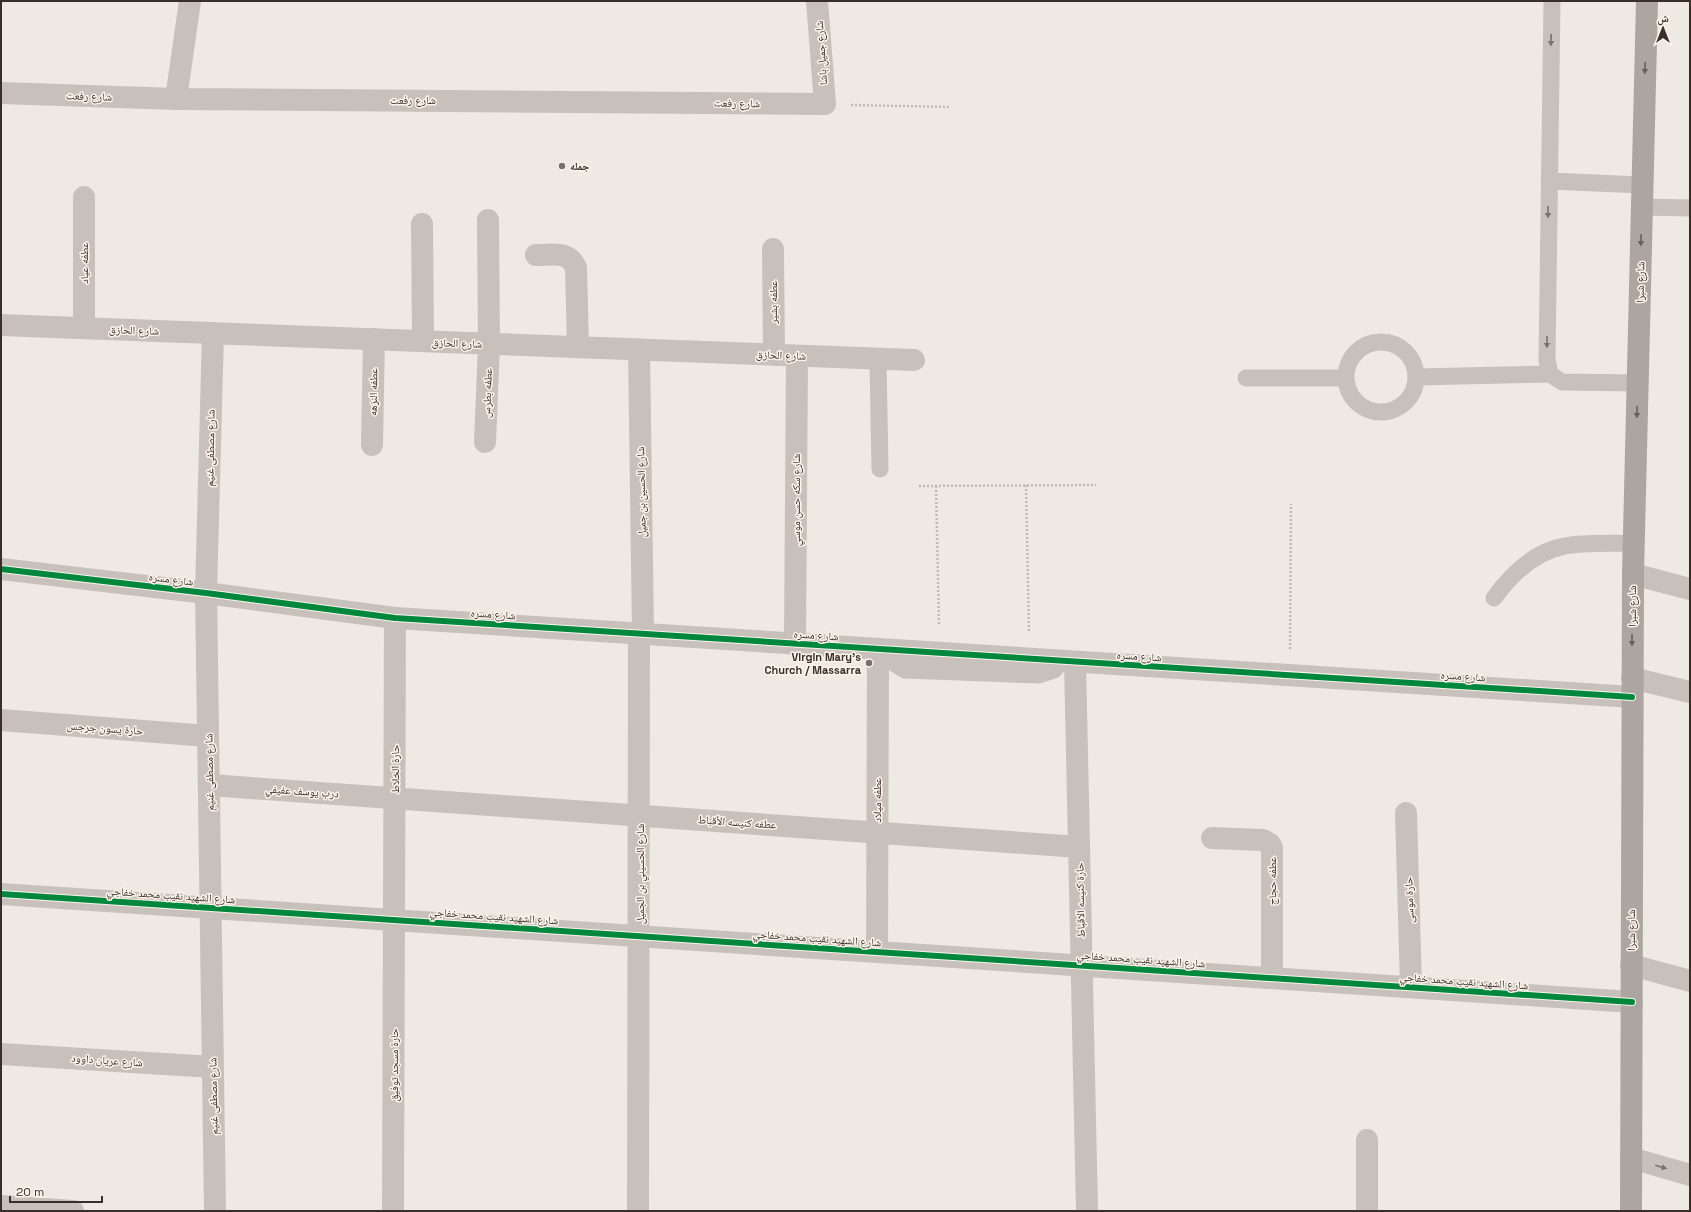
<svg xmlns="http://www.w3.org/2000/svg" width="1691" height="1212" font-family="'Space Grotesk','Noto Naskh Arabic',sans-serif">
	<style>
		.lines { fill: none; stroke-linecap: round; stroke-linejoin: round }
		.path { stroke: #c0bab4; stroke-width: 2.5; stroke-dasharray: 2 2; stroke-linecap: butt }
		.service { stroke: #c8c1bb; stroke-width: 17 }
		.minor { stroke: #c8c1bb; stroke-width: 22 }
		.tertiary { stroke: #c8c1bb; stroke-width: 22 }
		.primary { stroke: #ada6a0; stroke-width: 22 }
		.cycleway-casing { stroke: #fbf4eb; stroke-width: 8 }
		.cycleway { stroke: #00873e; stroke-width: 6 }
		.oneway { fill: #79716b }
		.oneway2 { fill: #675f59 }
		.poi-dot { fill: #79706a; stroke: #fbf4eb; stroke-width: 1.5 }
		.labels { text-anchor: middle; stroke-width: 3; stroke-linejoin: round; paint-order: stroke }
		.street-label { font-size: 11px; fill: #392f29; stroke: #fbf4eb }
		.poi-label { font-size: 11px; font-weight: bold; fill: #392f29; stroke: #fbf4eb; text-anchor: start }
	</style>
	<rect width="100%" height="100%" fill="#efe9e3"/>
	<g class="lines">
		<path class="path" d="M851,105l100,2
			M1026,485l3,147
			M919,486l177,-1
			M936,486l3,140
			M1290,649l1,-145"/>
		<path class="service" d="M1552,1l-5,359 3,14 12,8 75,1
			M1549,181l93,4
			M1642,207l48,1
			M1346 377a35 35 0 1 1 70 0a35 35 0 1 1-70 0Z
			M878,359l2,110
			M1417,377l133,-3
			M1246,378h100
			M1494,598c17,-23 41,-47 71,-52 21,-4 47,-2 68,-3
			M887,649l5,13 13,8 134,5 15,-5 7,-9"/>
		<path class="minor" d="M1,93l175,6 649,5 -8,-103
			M176,99l14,-98
			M84,197v131
			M422,224l1,117
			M773,249l1,106
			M536,255c16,0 33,-5 40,13l2,79
			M1,325l913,35
			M213,333l-7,260 9,618
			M639,349l4,285
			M485,442l4,-98 -1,-124
			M372,445l2,-106
			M1633,574l57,15
			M795,644l2,-288
			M1075,662l12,549
			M1632,678l58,14
			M1,720l207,16
			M209,785l870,62
			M1406,813l5,174
			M1212,838l51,2 7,4 2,4v130
			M1,894l1631,108
			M877,952l1,-303
			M1631,965l59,16
			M1,1054l212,13
			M1631,1158l59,17
			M1,1206l72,5
			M393,1211l2,-593
			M638,1211l1,-577
			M1367,1211v-71"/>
		<path class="tertiary" d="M1,569l205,24 189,25 1237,79"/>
		<path class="primary" d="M1631,1211l2,-637 14,-573"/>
		<defs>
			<path id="cycleway" d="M1,569l205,24 189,25 1237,79
				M1,894l1631,108"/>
		</defs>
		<use href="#cycleway" class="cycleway-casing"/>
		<use href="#cycleway" class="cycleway"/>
	</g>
	<defs><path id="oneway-solid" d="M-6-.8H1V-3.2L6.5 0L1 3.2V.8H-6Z"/></defs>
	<g class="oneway">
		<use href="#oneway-solid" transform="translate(1551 40) rotate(91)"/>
		<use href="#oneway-solid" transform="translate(1548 212) rotate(91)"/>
		<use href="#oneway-solid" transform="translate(1547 342) rotate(91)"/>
		<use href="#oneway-solid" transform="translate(1661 1167) rotate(16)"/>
	</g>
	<g class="oneway2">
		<use href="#oneway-solid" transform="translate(1645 68) rotate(92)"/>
		<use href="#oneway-solid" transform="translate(1641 240) rotate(91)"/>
		<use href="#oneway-solid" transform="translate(1637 412) rotate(91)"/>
		<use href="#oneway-solid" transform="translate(1632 640) rotate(90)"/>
	</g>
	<g class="poi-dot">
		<circle cx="562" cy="166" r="4"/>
		<circle cx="869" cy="663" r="4"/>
	</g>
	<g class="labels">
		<g class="street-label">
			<text transform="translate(821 53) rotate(-94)" y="4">شارع جميل باشا</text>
			<text transform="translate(89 96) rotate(2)" y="4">شارع رفعت</text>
			<text x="413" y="104">شارع رفعت</text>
			<text transform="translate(737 103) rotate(1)" y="4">شارع رفعت</text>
			<text transform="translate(84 263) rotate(-90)" y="4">عطفه عياد</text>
			<text transform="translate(1640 282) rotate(-89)" y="4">شارع شبرا</text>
			<text transform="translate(773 302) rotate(-90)" y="4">عطفه بشير</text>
			<text transform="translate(134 330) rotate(2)" y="4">شارع الحازق</text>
			<text transform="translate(457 343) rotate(2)" y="4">شارع الحازق</text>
			<text transform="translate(781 355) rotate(2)" y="4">شارع الحازق</text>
			<text transform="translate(373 392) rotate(-89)" y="4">عطفه النزهه</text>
			<text transform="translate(487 393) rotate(-88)" y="4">عطفه بطرس</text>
			<text transform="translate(210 448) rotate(-89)" y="4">شارع مصطفى غنيم</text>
			<text transform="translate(641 492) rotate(-91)" y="4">شارع الحسين بن جميل</text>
			<text transform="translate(796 500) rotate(-90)" y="4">شارع سكه حسن موسي</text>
			<text transform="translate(171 579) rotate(7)" y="4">شارع مسره</text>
			<text transform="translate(1632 606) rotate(-90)" y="4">شارع شبرا</text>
			<text transform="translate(493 614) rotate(4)" y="4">شارع مسره</text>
			<text transform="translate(816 635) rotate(4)" y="4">شارع مسره</text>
			<text transform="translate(1139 656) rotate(4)" y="4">شارع مسره</text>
			<text transform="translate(1463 676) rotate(4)" y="4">شارع مسره</text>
			<text transform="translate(105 728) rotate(4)" y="4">حارة يسون جرجس</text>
			<text transform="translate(395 769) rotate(-90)" y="4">حارة الخلاط</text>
			<text transform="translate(209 772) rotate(-91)" y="4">شارع مصطفى غنيم</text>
			<text transform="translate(302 791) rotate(4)" y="4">درب يوسف عفيفي</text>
			<text transform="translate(877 800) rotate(-90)" y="4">عطفه ميلاد</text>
			<text transform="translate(737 822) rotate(4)" y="4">عطفه كنيسه الأقباط</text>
			<text transform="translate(640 874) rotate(-90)" y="4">شارع الحسيني بن الجميل</text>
			<text transform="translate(1272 881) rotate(-90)" y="4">عطفه حجاج</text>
			<text transform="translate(171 895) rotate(4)" y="4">شارع الشهيد نقيب محمد خفاجي</text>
			<text transform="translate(1080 900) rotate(-91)" y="4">حارة كنيسه الاقباط</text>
			<text transform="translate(1409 900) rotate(-92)" y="4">حارة موسى</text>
			<text transform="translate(494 916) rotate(4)" y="4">شارع الشهيد نقيب محمد خفاجي</text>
			<text transform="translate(1631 930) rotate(-90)" y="4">شارع شبرا</text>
			<text transform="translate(817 938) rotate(4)" y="4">شارع الشهيد نقيب محمد خفاجي</text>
			<text transform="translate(1141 959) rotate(4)" y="4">شارع الشهيد نقيب محمد خفاجي</text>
			<text transform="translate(1464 981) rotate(4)" y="4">شارع الشهيد نقيب محمد خفاجي</text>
			<text transform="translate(107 1060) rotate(4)" y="4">شارع عريان داوود</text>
			<text transform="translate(394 1065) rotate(-90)" y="4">حارة مسجد توفيق</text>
			<text transform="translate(213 1096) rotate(-91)" y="4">شارع مصطفى غنيم</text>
		</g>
		<g class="poi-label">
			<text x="570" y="170">جمله</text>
			<text x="861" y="661" text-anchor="end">Virgin Mary's<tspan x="861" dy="13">Church / Massarra</tspan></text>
		</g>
	</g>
	<rect width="1691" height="1212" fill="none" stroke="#392f29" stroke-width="4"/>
	<g transform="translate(1663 28)" stroke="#fbf4eb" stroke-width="3" paint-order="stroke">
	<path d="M0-3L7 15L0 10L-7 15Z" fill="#392f29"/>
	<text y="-6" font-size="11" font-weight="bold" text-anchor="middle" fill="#392f29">ش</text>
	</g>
	<path d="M10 1196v6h92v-6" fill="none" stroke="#392f29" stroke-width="2"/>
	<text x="16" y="1196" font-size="12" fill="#392f29" stroke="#fbf4eb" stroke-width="3" paint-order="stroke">20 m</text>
</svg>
